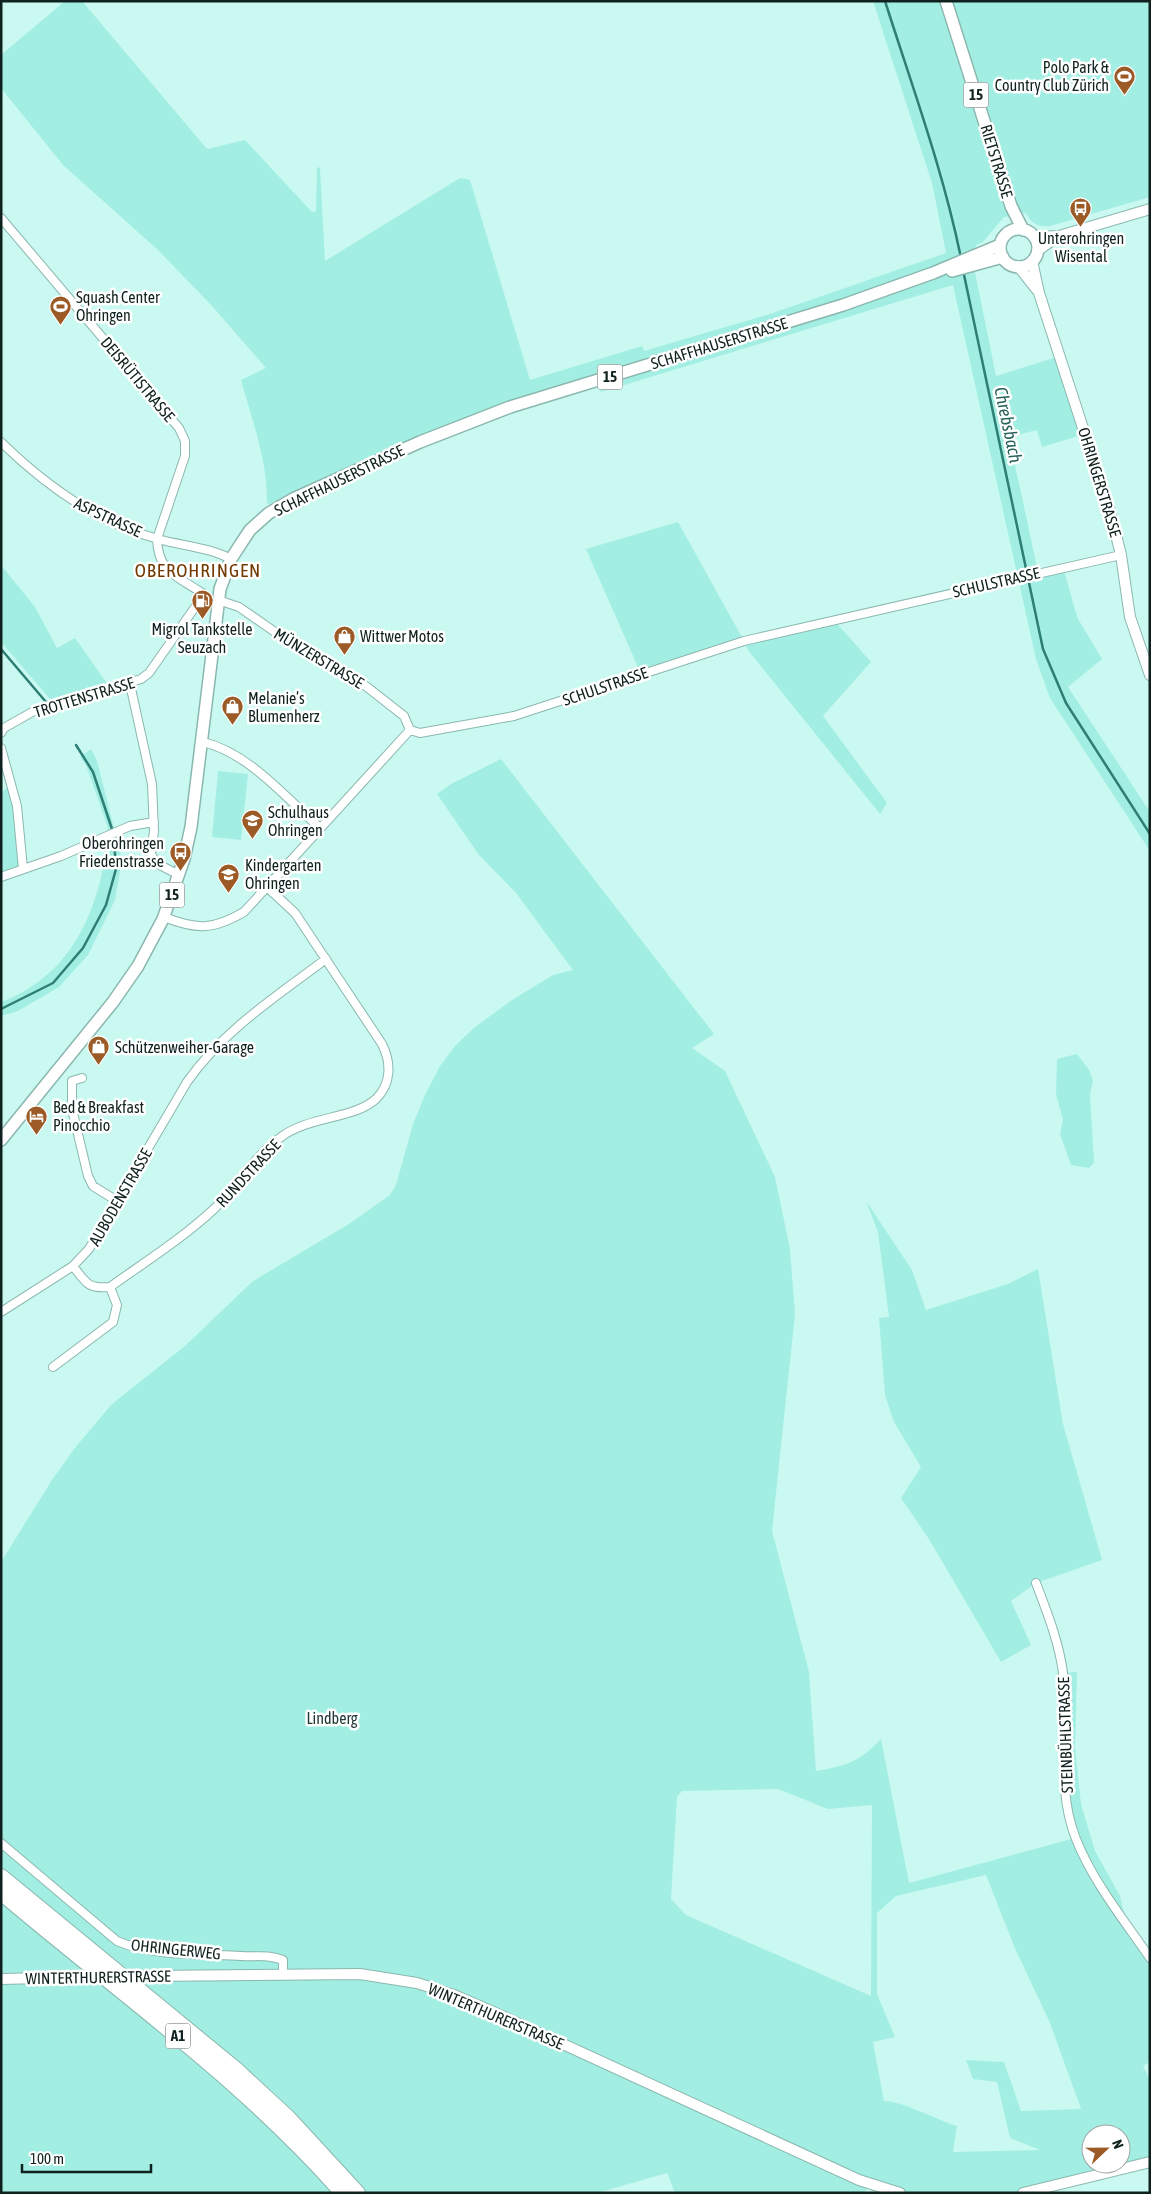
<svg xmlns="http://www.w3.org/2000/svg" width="1151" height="2194" font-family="'Asap Condensed',sans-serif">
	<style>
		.green { fill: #a3eee2; fill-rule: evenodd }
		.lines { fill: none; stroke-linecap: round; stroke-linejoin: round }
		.stream { stroke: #2d7e74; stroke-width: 2.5 }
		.minor-casing { stroke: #8ab7af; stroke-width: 10 }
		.secondary-casing { stroke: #8ab7af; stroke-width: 12 }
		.primary-casing { stroke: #8ab7af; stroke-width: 14 }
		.motorway-casing { stroke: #8ab7af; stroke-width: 16 }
		.minor { stroke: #fff; stroke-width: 8 }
		.secondary { stroke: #fff; stroke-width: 10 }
		.primary { stroke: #fff; stroke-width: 11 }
		.motorway { stroke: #fff; stroke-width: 14 }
		.secondary-bridge-casing { stroke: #8ab7af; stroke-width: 12; stroke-linecap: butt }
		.secondary-bridge { stroke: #fff; stroke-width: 10 }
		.labels { text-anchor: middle; stroke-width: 5; stroke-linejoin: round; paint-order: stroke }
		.shield { fill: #fff; stroke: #586462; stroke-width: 1 }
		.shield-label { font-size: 15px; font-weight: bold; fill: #10221f }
		.poi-label { font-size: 16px; fill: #10221f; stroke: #fff; text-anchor: start }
		.street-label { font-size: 16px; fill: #10221f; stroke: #fff }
		.park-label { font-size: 16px; fill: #213935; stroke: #fff }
		.water-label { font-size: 18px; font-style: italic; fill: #276159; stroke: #fff }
		.quarter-label { font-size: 19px; letter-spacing: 1px; fill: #723901; stroke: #fff }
	</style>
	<rect width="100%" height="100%" fill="#caf9f1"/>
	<path class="green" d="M65,1h17l125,148 38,-9 67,72 4,-1 1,-44 3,1 5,93 135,-83 10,2 60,200 112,-34 2,5 126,-37 176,-61 -14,-70 -59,-182h277v196l-100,29c-12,1 -18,-2 -24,-13l-22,4 -21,25 -7,3 -1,27 21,104 64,-20 25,78 -43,13 -5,-17 -28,7 29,135 25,-5 14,50 25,42 -34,28 82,125v39l-100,-153 -14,-39 -83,-374 -352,107 -6,-10 -60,17 -242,100 -26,5c1,-42 -15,-84 -26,-124l25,-12 -53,-61 -55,-57 -95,-85 -62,-77v-33z
		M678,522l66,119 89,-22 38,43 -48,54 64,87 -7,11 -132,-164 -4,-9 -103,33 -55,-125z
		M1,565l34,42 22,41 18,-10 36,51 -56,16 -54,-63z
		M91,749l6,12 25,99 -7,40 -27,55 -29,32 -41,24 -17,5v-14c61,-23 89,-73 102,-133 3,-15 -2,-27 5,-41l-22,-63 -6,-8z
		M501,759l213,275 -22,14 33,23 50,106 15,72 5,65 -23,217 37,141 7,99c32,-6 42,-8 65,-32l28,144 166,-45 -7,-27 -5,-138 14,-1 -2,75 6,57 14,47 25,45 6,27 24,35v104l-7,4 7,14v82l-127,31h-123l-27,-8 -11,8h-187l-8,-20 -70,20h-596v-631l51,-82 22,-31 38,-45 73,-58 68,-65 96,-57 41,-29 6,-10 17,-61 12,-29 15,-29 16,-21 19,-18 37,-27 41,-25 20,-5 -57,-77 -37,-38 -42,-61 14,-10zM778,1789l50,20 44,-4 -1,191 -185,-81 -15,-16 6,-102 5,-6zM986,1875l28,71 36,77 31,86 -60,2 -17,-49 -38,-2 7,19 24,3 13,56 30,12 -87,2 4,-26c-20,-6 -55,-25 -73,-25l-11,-59 22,-5 -18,-43v-81l19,-17zM1091,2134h30v30h-30z
		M218,771l30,3 -7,66 -29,-3z
		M12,785l11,84 -22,8v-85z
		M1077,1054l12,16 4,10 -3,14 4,69 -5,5 -18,-3 -11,-31 3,-14 -7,-26 1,-35z
		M866,1201l46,69 14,40 82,-26 30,-15 25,155 39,136 -66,23 -25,18 20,44 -30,17 -72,-123 -28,-41 20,-31 -27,-45 -9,-27 -6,-77 10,-1 -11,-85z"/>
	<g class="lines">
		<path class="stream" d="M885,1c27,85 58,169 76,257
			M963,270l80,379 23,54 84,131
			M1,649l45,53
			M76,745l17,27 19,57
			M1,1009l52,-26 30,-35 23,-43 10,-36 -2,-30"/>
		<defs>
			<path id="minor" d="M1,218l178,210 6,13v15l-28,83c1,33 20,37 45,54v4l-53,76 -8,6 -107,32 -30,17 -3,5
				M1,442c45,44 96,81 157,97 25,7 50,8 73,20
				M218,600l21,7 36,25 92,55 37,29 6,14
				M130,684l22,100 2,47 -3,23 5,9 23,12
				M203,742c46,11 82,55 117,86
				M1,748l16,58 6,63
				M1,877l60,-21 69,-30 24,-4
				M164,917c33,13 49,13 80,-5l166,-182 10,3 94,-17 230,-75 377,-86
				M82,1078l-10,3v28l16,67 5,10 24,15
				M73,1266c13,17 15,23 37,21 35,-25 73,-49 104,-78 24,-23 40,-53 67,-72 28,-21 73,-18 95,-38 16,-16 15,-37 6,-55l-87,-131 -27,-25
				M1,1312l72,-46 16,-17 98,-167c36,-51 88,-85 139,-123
				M53,1367l60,-45 4,-17 -7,-18
				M1036,1583c11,29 23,59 27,90 6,55 -8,114 13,166 17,43 48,81 74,119
				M1,1843l116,98c34,15 86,13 124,15 17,1 25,-2 42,4v13"/>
			<path id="secondary" d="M1034,237l25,-1 91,-27
				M1037,251l21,-15
				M1032,261l7,32 71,218 11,44 9,62 20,58
				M1018,266l19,24
				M145,1976l215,-2 57,9 37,12 37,16 368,169 41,13
				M1,1979l85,-2
				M1023,2193l127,-31"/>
			<path id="primary" d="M946,1l65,205 12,24
				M1000 248a19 19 0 1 1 38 0a19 19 0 1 1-38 0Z
				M952,271l51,-14
				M1,1140l112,-138 25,-36 25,-47 21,-60 7,-32 29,-238 11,-30 11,-17 8,-12 19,-17 24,-14 127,-57 90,-35 333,-102 90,-32 67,-28"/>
			<path id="motorway" d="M1,1876l235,193 53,49 69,75
				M1,1893c116,99 239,184 341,300"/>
		</defs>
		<use href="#minor" class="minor-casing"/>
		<use href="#secondary" class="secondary-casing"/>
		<use href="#primary" class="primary-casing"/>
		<use href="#motorway" class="motorway-casing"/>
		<use href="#minor" class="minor"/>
		<use href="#secondary" class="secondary"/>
		<use href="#primary" class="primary"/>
		<use href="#motorway" class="motorway"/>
		<defs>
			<path id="secondary-bridge" d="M86,1977l59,-1"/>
		</defs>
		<use href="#secondary-bridge" class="secondary-bridge-casing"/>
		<use href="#secondary-bridge" class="secondary-bridge"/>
	</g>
	<defs>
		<symbol id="stadium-pin" viewBox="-11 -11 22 30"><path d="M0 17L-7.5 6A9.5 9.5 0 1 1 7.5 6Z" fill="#9c5b26" stroke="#fff"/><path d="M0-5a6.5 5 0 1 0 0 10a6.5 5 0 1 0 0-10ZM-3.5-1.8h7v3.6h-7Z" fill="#fff"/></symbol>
		<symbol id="bus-pin" viewBox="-11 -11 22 30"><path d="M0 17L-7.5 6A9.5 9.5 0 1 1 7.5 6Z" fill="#9c5b26" stroke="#fff"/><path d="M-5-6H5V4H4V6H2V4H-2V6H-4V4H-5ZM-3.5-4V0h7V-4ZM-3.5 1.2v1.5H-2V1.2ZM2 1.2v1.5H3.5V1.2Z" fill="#fff"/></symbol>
		<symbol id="fuel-pin" viewBox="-11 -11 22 30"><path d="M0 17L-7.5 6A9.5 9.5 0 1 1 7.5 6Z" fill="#9c5b26" stroke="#fff"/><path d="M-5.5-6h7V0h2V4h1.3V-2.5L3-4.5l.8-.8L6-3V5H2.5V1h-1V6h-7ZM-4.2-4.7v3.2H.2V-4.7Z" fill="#fff"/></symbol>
		<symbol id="shop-pin" viewBox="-11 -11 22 30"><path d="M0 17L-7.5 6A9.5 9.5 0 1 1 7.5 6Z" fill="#9c5b26" stroke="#fff"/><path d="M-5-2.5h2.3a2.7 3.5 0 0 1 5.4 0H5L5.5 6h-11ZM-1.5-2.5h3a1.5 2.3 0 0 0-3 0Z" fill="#fff"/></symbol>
		<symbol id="school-pin" viewBox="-11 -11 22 30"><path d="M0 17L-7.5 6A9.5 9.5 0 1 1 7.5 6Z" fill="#9c5b26" stroke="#fff"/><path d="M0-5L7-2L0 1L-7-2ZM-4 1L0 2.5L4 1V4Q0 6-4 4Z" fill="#fff"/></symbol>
		<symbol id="hotel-pin" viewBox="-11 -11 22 30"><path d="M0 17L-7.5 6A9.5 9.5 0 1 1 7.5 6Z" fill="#9c5b26" stroke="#fff"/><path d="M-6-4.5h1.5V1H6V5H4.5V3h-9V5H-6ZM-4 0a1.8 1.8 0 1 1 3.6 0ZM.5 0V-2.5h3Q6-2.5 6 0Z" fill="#fff"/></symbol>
	</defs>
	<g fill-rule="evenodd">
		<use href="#stadium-pin" x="1112" y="64" width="25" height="34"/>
		<use href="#bus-pin" x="1068" y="196" width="25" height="34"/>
		<use href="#stadium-pin" x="48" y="294" width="25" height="34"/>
		<use href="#fuel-pin" x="190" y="588" width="25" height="34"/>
		<use href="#shop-pin" x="332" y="624" width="25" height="34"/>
		<use href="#shop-pin" x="220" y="694" width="25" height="34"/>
		<use href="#school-pin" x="240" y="808" width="25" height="34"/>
		<use href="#bus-pin" x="168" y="840" width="25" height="34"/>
		<use href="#school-pin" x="216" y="862" width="25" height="34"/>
		<use href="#shop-pin" x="86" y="1034" width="25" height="34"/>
		<use href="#hotel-pin" x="24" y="1104" width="25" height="34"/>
	</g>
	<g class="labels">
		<g class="shield">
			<rect x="963.5" y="82.5" width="25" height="25" rx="4"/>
			<rect x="597.5" y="364.5" width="25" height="25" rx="4"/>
			<rect x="159.5" y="882.5" width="25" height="25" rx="4"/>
			<rect x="165.5" y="2023.5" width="25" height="25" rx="4"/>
		</g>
		<g class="shield-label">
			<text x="976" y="100">15</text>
			<text x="610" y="382">15</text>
			<text x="172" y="900">15</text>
			<text x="178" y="2041">A1</text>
		</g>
		<g class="poi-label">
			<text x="1109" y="73" text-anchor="end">Polo Park &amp;<tspan x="1109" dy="18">Country Club Zürich</tspan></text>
			<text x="1081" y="244" text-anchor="middle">Unterohringen<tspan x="1081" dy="18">Wisental</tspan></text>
			<text x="76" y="303">Squash Center<tspan x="76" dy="18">Ohringen</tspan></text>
			<text x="202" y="635" text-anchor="middle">Migrol Tankstelle<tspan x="202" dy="18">Seuzach</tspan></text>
			<text x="360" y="642">Wittwer Motos</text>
			<text x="248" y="704">Melanie’s<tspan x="248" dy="18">Blumenherz</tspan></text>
			<text x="268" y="818">Schulhaus<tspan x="268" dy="18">Ohringen</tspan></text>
			<text x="164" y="849" text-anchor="end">Oberohringen<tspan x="164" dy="18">Friedenstrasse</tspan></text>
			<text x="245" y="871">Kindergarten<tspan x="245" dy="18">Ohringen</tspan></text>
			<text x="115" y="1053">Schützenweiher-Garage</text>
			<text x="53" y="1113">Bed &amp; Breakfast<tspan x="53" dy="18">Pinocchio</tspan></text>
		</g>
		<g class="street-label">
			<text transform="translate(997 161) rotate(73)" y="6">RIETSTRASSE</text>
			<text transform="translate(719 343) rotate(-17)" y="6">SCHAFFHAUSERSTRASSE</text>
			<text transform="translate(138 379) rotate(50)" y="6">DEISRÜTISTRASSE</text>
			<text transform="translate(339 480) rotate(-26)" y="6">SCHAFFHAUSERSTRASSE</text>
			<text transform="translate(1100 482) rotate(73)" y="6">OHRINGERSTRASSE</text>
			<text transform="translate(108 517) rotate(25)" y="6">ASPSTRASSE</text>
			<text transform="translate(996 582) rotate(-13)" y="6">SCHULSTRASSE</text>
			<text transform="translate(319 658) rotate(31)" y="6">MÜNZERSTRASSE</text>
			<text transform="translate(605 686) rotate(-19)" y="6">SCHULSTRASSE</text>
			<text transform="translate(84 697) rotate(-17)" y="6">TROTTENSTRASSE</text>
			<text transform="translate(248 1173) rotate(-47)" y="6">RUNDSTRASSE</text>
			<text transform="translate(120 1197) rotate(-60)" y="6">AUBODENSTRASSE</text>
			<text transform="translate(1065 1735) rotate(-92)" y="6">STEINBÜHLSTRASSE</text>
			<text transform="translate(176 1949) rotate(6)" y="6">OHRINGERWEG</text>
			<text transform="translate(98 1977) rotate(-1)" y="6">WINTERTHURERSTRASSE</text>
			<text transform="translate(496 2016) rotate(23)" y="6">WINTERTHURERSTRASSE</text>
		</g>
		<g class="park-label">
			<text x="332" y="1724">Lindberg</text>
		</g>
		<g class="water-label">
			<text transform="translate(1008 425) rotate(78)" y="6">Chrebsbach</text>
		</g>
		<g class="quarter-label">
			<text x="198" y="577">OBEROHRINGEN</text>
		</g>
	</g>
	<rect width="1151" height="2194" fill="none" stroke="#10221f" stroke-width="5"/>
	<g transform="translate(1106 2149) rotate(68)"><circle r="24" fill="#ffffff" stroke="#9fa7a5"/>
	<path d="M0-4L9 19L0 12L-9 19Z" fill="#9c5b26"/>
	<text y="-8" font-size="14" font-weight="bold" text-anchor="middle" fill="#10221f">N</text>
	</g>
	<path d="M22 2164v8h129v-8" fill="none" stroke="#10221f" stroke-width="2.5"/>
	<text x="30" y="2164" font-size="15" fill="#10221f" stroke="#ffffff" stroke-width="4" paint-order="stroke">100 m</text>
</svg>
